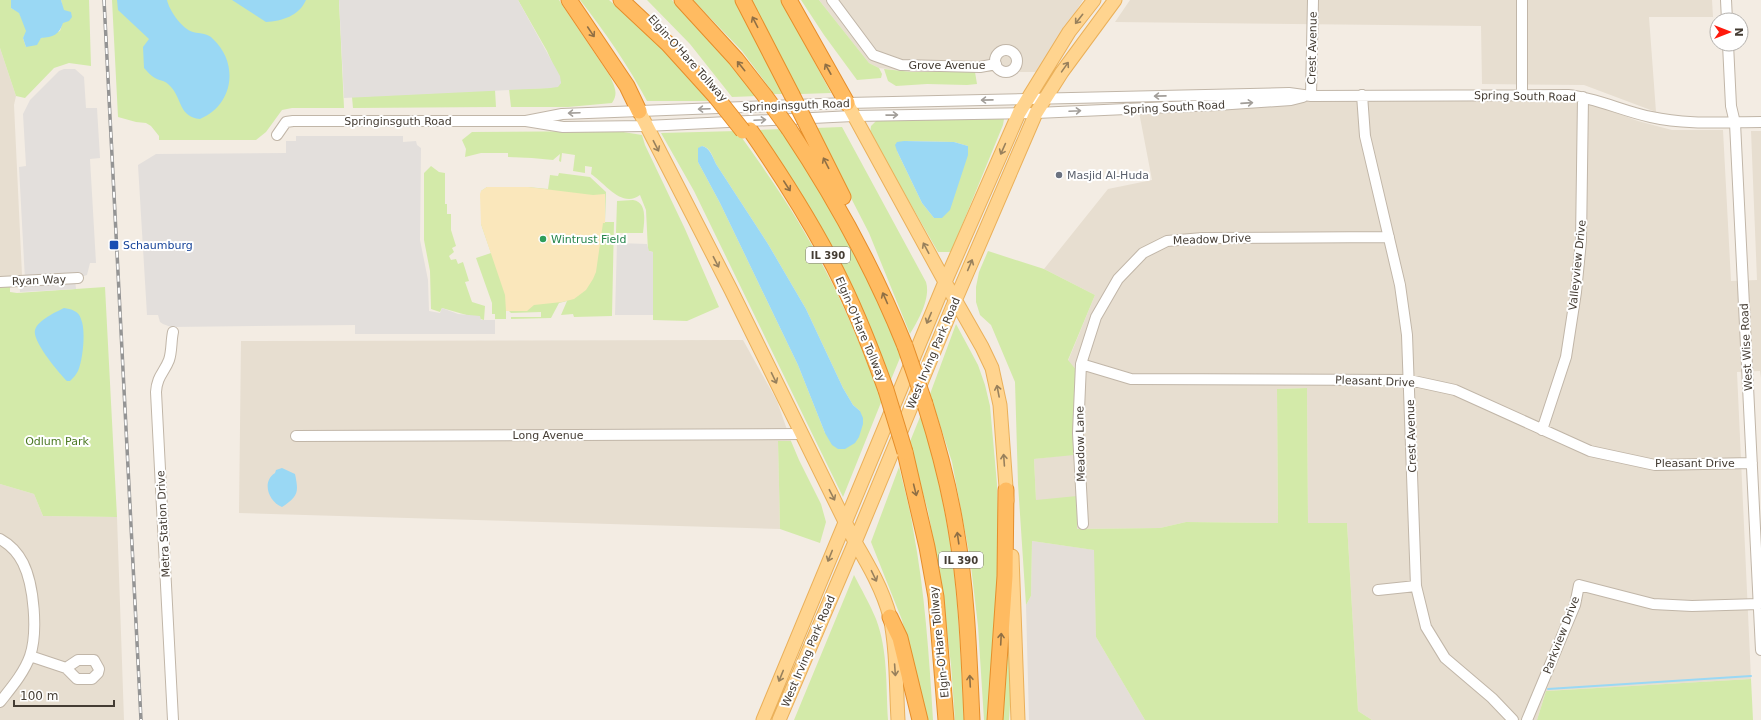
<svg xmlns="http://www.w3.org/2000/svg" width="1761" height="720" font-family="'DejaVu Sans',sans-serif">
	<style>
		.residential { fill: #e7ded0 }
		.industrial { fill: #e4ded8 }
		.green { fill: #d3eaa9; fill-rule: evenodd }
		.sand { fill: #fae7bb }
		.parking { fill: #e3dfdc }
		.water { fill: #9ad8f4 }
		.lines { fill: none; stroke-linecap: round; stroke-linejoin: round }
		.stream { stroke: #9ad8f4; stroke-width: 2 }
		.minor-casing { stroke: #c1b6a8; stroke-width: 12 }
		.major-casing { stroke: #eab05a; stroke-width: 15 }
		.highway-casing { stroke: #e68e2a; stroke-width: 17 }
		.minor { stroke: #fff; stroke-width: 10 }
		.major { stroke: #ffd48f; stroke-width: 13 }
		.highway { stroke: #ffbb61; stroke-width: 15 }
		.rail-casing { stroke: #949494; stroke-width: 3.5 }
		.rail { stroke: #fff; stroke-width: 2; stroke-dasharray: 6; stroke-linecap: butt }
		.highway-bridge-casing { stroke: #e68e2a; stroke-width: 17; stroke-linecap: butt }
		.highway-bridge { stroke: #ffbb61; stroke-width: 15 }
		.oneway { stroke: #98805c }
		.oneway2 { stroke: #8f6f45 }
		.oneway3 { stroke: #a29e99 }
		.worship-dot { fill: #6b7280; stroke: #fff; stroke-width: 1.5 }
		.leisure-dot { fill: #2e9e5b; stroke: #fff; stroke-width: 1.5 }
		.transit-dot { fill: #1a4fb4; stroke: #fff; stroke-width: 1.5 }
		.labels { text-anchor: middle; stroke-width: 4; stroke-linejoin: round; paint-order: stroke }
		.shield { fill: #fff; stroke: #7c7670; stroke-width: 1 }
		.shield-label { font-size: 10px; font-weight: bold; fill: #443c33 }
		.street-label { font-size: 11px; fill: #443c33; stroke: #fff }
		.worship-label { font-size: 11px; fill: #5b616d; stroke: #fff; text-anchor: start }
		.leisure-label { font-size: 11px; fill: #27864d; stroke: #fff; text-anchor: start }
		.transit-label { font-size: 11px; fill: #164399; stroke: #fff; text-anchor: start }
		.park-label { font-size: 11px; fill: #4c7924; stroke: #fff }
	</style>
	<rect width="100%" height="100%" fill="#f3ece3"/>
	<path class="residential" d="M819,0h264l-45,72h-126l-33,-4 -10,-5z
		M1130,0h582l1,17h-64l7,95 -72,-27 -102,-1 -1,-58 -366,-4z
		M0,48l16,48 -2,9 8,170 -12,6 -10,1z
		M1573,100l22,5 43,16 34,9h51l8,151 26,-1 -6,-149h10v247l-1,-7 -23,1 14,307 -205,12 -9,29h-165l-14,-9 -11,-188h-39l-1,-135 -30,1 1,134 -92,-1 -26,6 -84,1 -40,-29 -2,-41 40,-5 -6,-93 27,-66 -51,-26 64,-80 44,-9 -13,-68 103,-5 76,-6z
		M743,340l34,61 14,40h-13l2,88 -541,-16 2,-172z
		M0,484l34,10 9,22 74,1 7,203h-124z"/>
	<path class="industrial" d="M1032,541l63,9 1,87 49,83h-116l-3,-115 5,-9z"/>
	<path class="green" d="M0,0h11v8l8,4 8,19 -4,7 3,9 15,-9 19,-7c4,-11 4,-20 1,-31h28l2,66 -22,-3 -15,5 -29,30 -9,-2 -16,-48z
		M112,0h227l5,108h-52l-10,2 -16,22 -10,8h-97v-4l-8,-10 -5,-3 -10,-1 -18,-5z
		M518,0h41l51,76c4,10 9,17 2,27l-44,4h-57l-2,-18 41,-1 11,-5 -14,-32z
		M580,0h29l24,20 41,41 36,40h-63c-19,-36 -42,-69 -67,-101z
		M647,0h25l43,46 43,50 -26,1 -42,-53z
		M693,0h42l49,94h-10l-32,-43z
		M750,0h31l50,93 -30,1 -4,-4z
		M801,0h18l50,63 10,5 3,6 -1,4 -24,2 -33,-45z
		M884,69l28,3h63l2,12 -10,1 -40,-1 -31,2 -8,-5z
		M495,90l1,17 -143,1 -1,-11z
		M1001,117l3,2 -1,6 -52,127h-13l-68,-119 1,-7 5,-5zM904,141l50,1 14,4 -34,72 -12,-15 -25,-52z
		M842,127l84,155c5,16 -8,39 -16,52l-41,-101 -54,-105z
		M783,129l61,99 58,125 -12,29c-20,-63 -48,-120 -81,-176 -16,-26 -34,-51 -52,-76z
		M617,131l25,4 3,10 40,84 34,78 -32,14 -34,-1v-68l-5,-1 -2,-41 -6,-15c-18,14 -35,-12 -49,-21l1,-7 -7,-1v7l-12,-2 2,-16 -13,-2 -1,9 -2,-1 1,-7 -7,6 -21,-2 -24,-1v-4h-27l-16,4 1,-8 -4,-9 10,-8z
		M737,131c31,43 61,86 85,133 24,44 42,90 60,136l-39,97 -149,-306 -33,-58zM702,146c9,2 10,10 14,18l52,80 38,65 37,79 10,17 7,6 -35,22 -27,-68 -78,-162 -22,-41v-13z
		M431,166l8,6 6,1v31h2v10h4v16l5,16 -4,2 2,4 -5,4 2,4 5,-1 2,5 5,-2 6,19 -4,1 7,20 13,4 -1,14 -42,-12 -2,4 -9,-3 -1,-38 -6,-31v-67z
		M559,173l31,4 16,15 -1,30h9l-2,94 -38,1 -1,-3 -12,1 6,-14 -8,2 -8,15 -40,1v-2h30v-5l-30,1 -2,-2h-3v8h-11v-5h-3v-11l-16,-45 15,-5 -10,-29v-33l6,-4h41l20,2 2,-14 8,1z
		M633,200c15,2 11,23 10,33h-27l1,-32z
		M988,251l56,18 51,26 -27,65 9,11 -3,84 -40,4 2,41 41,-4v33l83,-1 26,-6 92,1 -1,-134 30,-1 1,135h39l11,188 14,9h-227l-49,-83 -2,-87 -62,-9 -1,55 -5,9 -8,-121 -3,-102 -24,-57 -11,-10 -4,-13v-15l3,-15z
		M10,281v11l7,1 88,-6 12,230 -74,-1 -9,-22 -34,-10v-202z
		M956,324l22,41 7,20 5,21 7,78 3,95 -10,141h-6l-6,-94 -8,-68 -18,-96 -22,-68z
		M922,412c12,48 23,95 30,144 7,54 9,109 12,164h-9l-4,-55 -10,-85 -13,-69 -19,-67z
		M778,441h13l8,19 22,44 5,18 -6,21 -40,-14z
		M899,467c5,21 11,41 14,62 12,63 16,127 20,191h-6l-25,-100 -31,-78z
		M854,575c7,14 16,29 22,44 12,31 10,68 12,101h-94z
		M1009,607h2l-1,98 -1,15h-7z
		M1751,679l2,41h-216l9,-29z"/>
	<path class="sand" d="M487,187h41l65,8 12,-1v29h-2l-7,49 -3,7 -7,11 -12,9 -12,3 -28,3 -7,6h-21l-1,-16 -24,-71 -1,-30 1,-3z"/>
	<path class="parking" d="M339,0h179l42,76 1,7 -3,4 -8,1 -206,10z
		M64,69h11l9,8 2,31h11l3,50 -10,1 6,104h-6l-3,12 -12,4 1,10 -56,3 -1,-11 6,-1 -6,-113 7,-1 -3,-52 7,-14 29,-29z
		M296,136h107v6l13,-1 1,4 4,3 -1,92 8,40 1,31 11,2 2,-5 16,6 22,2 1,4h14v14h-140v-9l-184,2 -8,-3 -3,-2 -2,-7h-11l-9,-150 18,-11 130,-1v-12h10z
		M617,243l30,1 2,7 4,1v63h-38z"/>
	<path class="water" d="M11,0h50l3,10 7,2 1,5 -3,4 -6,2c-4,12 -10,14 -22,15l-4,7 -11,2 -3,-9 3,-7 -7,-18 -8,-5z
		M117,0h50c2,10 15,29 26,32 8,2 15,1 20,7 26,24 21,66 -13,80 -21,-2 -18,-20 -29,-32 -7,-8 -9,-5 -16,-9 -4,-2 -8,-7 -11,-10l-1,-21 6,-8 -31,-29z
		M232,0h74c-7,16 -24,21 -40,22z
		M904,141l50,1 14,4v9l-18,55 -8,8h-8l-12,-15 -25,-52 -2,-6 2,-3z
		M702,146c8,2 10,10 14,18l52,80 38,65 37,79 10,17 7,6 3,7v6l-4,13 -4,6 -10,6h-7l-6,-4 -7,-12 -27,-68 -78,-162 -22,-41v-14z
		M64,308c7,1 15,3 17,11 5,11 2,41 -3,52 -2,4 -5,7 -8,10h-3c-8,-8 -35,-40 -32,-51 3,-10 21,-18 29,-22z
		M282,468l13,6c4,19 3,22 -13,33 -13,-5 -21,-25 -7,-34l1,-3z"/>
	<g class="lines">
		<path class="stream" d="M1548,689l203,-13"/>
		<defs>
			<path id="minor" d="M832,0l41,55 28,10 79,2 16,-3
				M1522,0v94
				M1726,0l1,20
				M1728,44l3,62 4,17 26,527
				M995 61a11 11 0 1 1 22 0a11 11 0 1 1-22 0Z
				M1362,95l3,41 35,149 7,50 9,251 10,41 19,31 47,40 21,22
				M1311,96l2,-96
				M526,121l36,-7 285,-11 442,-10 22,3 257,-1c29,3 54,16 83,22 35,8 74,5 110,5
				M277,135l9,-13 7,-1h233l37,6 83,-1 207,-10 183,-3 181,-8 74,-5 12,-3
				M0,282l78,-4
				M173,332c-2,9 -1,19 -4,28 -5,13 -12,16 -13,32l17,328
				M1081,364l50,15 278,1 46,10 135,61 65,14 97,-2
				M1542,430l24,-73 10,-65 5,-51 2,-144
				M296,436l505,-2
				M1083,524l-5,-91 3,-69 15,-47 22,-38 25,-26 24,-12 36,-3 186,-1
				M0,539c9,5 18,14 23,24 11,22 15,69 7,93 -6,17 -19,32 -30,46
				M1378,590l38,-4
				M30,656l36,12 12,-8h16l5,9 -1,4 -6,6h-15l-11,-11
				M1527,720l48,-115 4,-20 74,19 39,2 67,-2"/>
			<path id="major" d="M847,103l98,179 37,65 10,21 8,37 7,96
				M639,111l92,179 124,252c14,24 28,48 35,75 7,33 6,69 8,103
				M1012,556l6,164
				M763,720l182,-438 74,-169 50,-81 25,-32
				M779,720l76,-178 100,-241 81,-188 26,-41 53,-72"/>
			<path id="highway" d="M569,0l58,86 12,25
				M621,0l47,44 48,53
				M682,0l54,59 29,37
				M743,0l49,95
				M789,0l58,103
				M808,127l35,70
				M789,129c46,69 85,140 116,217
				M750,130c34,49 66,99 92,153 17,35 31,71 44,107
				M925,404c13,41 24,82 31,125 11,63 13,127 16,191
				M905,452l22,95 9,50 10,123
				M890,617l10,21 20,82
				M995,720l10,-144 1,-86"/>
		</defs>
		<use href="#minor" class="minor-casing"/>
		<use href="#major" class="major-casing"/>
		<use href="#highway" class="highway-casing"/>
		<use href="#minor" class="minor"/>
		<use href="#major" class="major"/>
		<use href="#highway" class="highway"/>
		<defs>
			<path id="rail" d="M104,0l37,720"/>
		</defs>
		<use href="#rail" class="rail-casing"/>
		<use href="#rail" class="rail"/>
		<defs>
			<path id="highway-bridge" d="M792,95l16,32
				M765,96l24,33
				M716,97l27,34
				M905,346l20,58
				M886,390l19,62"/>
		</defs>
		<use href="#highway-bridge" class="highway-bridge-casing"/>
		<use href="#highway-bridge" class="highway-bridge"/>
	</g>
	<defs><path id="oneway-shaft" d="M-6 0H5M1.5-3L5.5 0L1.5 3" fill="none" stroke-width="1.6" stroke-linecap="round" stroke-linejoin="round"/></defs>
	<g class="oneway">
		<use href="#oneway-shaft" transform="translate(1079 19) rotate(128)"/>
		<use href="#oneway-shaft" transform="translate(1065 67) rotate(-55)"/>
		<use href="#oneway-shaft" transform="translate(656 146) rotate(63)"/>
		<use href="#oneway-shaft" transform="translate(1003 149) rotate(114)"/>
		<use href="#oneway-shaft" transform="translate(926 248) rotate(-118)"/>
		<use href="#oneway-shaft" transform="translate(716 262) rotate(63)"/>
		<use href="#oneway-shaft" transform="translate(970 265) rotate(-67)"/>
		<use href="#oneway-shaft" transform="translate(929 318) rotate(113)"/>
		<use href="#oneway-shaft" transform="translate(774 378) rotate(64)"/>
		<use href="#oneway-shaft" transform="translate(998 391) rotate(-101)"/>
		<use href="#oneway-shaft" transform="translate(1004 460) rotate(-94)"/>
		<use href="#oneway-shaft" transform="translate(832 495) rotate(63)"/>
		<use href="#oneway-shaft" transform="translate(830 556) rotate(112)"/>
		<use href="#oneway-shaft" transform="translate(874 576) rotate(64)"/>
		<use href="#oneway-shaft" transform="translate(895 670) rotate(86)"/>
		<use href="#oneway-shaft" transform="translate(781 676) rotate(112)"/>
	</g>
	<g class="oneway2">
		<use href="#oneway-shaft" transform="translate(755 22) rotate(-117)"/>
		<use href="#oneway-shaft" transform="translate(591 32) rotate(56)"/>
		<use href="#oneway-shaft" transform="translate(741 66) rotate(-129)"/>
		<use href="#oneway-shaft" transform="translate(828 69) rotate(-119)"/>
		<use href="#oneway-shaft" transform="translate(826 163) rotate(-117)"/>
		<use href="#oneway-shaft" transform="translate(787 186) rotate(57)"/>
		<use href="#oneway-shaft" transform="translate(885 298) rotate(-114)"/>
		<use href="#oneway-shaft" transform="translate(915 490) rotate(76)"/>
		<use href="#oneway-shaft" transform="translate(958 538) rotate(-98)"/>
		<use href="#oneway-shaft" transform="translate(1001 639) rotate(-87)"/>
		<use href="#oneway-shaft" transform="translate(970 681) rotate(-93)"/>
	</g>
	<g class="oneway3">
		<use href="#oneway-shaft" transform="translate(1160 96) rotate(179)"/>
		<use href="#oneway-shaft" transform="translate(987 100) rotate(179)"/>
		<use href="#oneway-shaft" transform="translate(1247 103) rotate(-4)"/>
		<use href="#oneway-shaft" transform="translate(704 109) rotate(178)"/>
		<use href="#oneway-shaft" transform="translate(1075 111) rotate(-3)"/>
		<use href="#oneway-shaft" transform="translate(574 113) rotate(178)"/>
		<use href="#oneway-shaft" transform="translate(892 115) rotate(-1)"/>
		<use href="#oneway-shaft" transform="translate(760 120) rotate(-3)"/>
	</g>
	<circle class="worship-dot" cx="1059" cy="175" r="4"/>
	<circle class="leisure-dot" cx="543" cy="239" r="4"/>
	<rect class="transit-dot" x="109" y="240" width="10" height="10" rx="2"/>
	<g class="labels">
		<g class="shield">
			<rect x="806" y="247" width="44" height="16" rx="3"/>
			<rect x="939" y="552" width="44" height="16" rx="3"/>
		</g>
		<g class="shield-label">
			<text x="828" y="259">IL 390</text>
			<text x="961" y="564">IL 390</text>
		</g>
		<g class="street-label">
			<text transform="translate(1312 48) rotate(-89)" y="4">Crest Avenue</text>
			<text transform="translate(688 58) rotate(48)" y="4">Elgin-O'Hare Tollway</text>
			<text x="947" y="69">Grove Avenue</text>
			<text transform="translate(1525 96) rotate(1)" y="4">Spring South Road</text>
			<text transform="translate(796 105) rotate(-2)" y="4">Springinsguth Road</text>
			<text transform="translate(1174 107) rotate(-3)" y="4">Spring South Road</text>
			<text x="398" y="125">Springinsguth Road</text>
			<text transform="translate(1212 239) rotate(-2)" y="4">Meadow Drive</text>
			<text transform="translate(1577 265) rotate(-84)" y="4">Valleyview Drive</text>
			<text transform="translate(39 280) rotate(-2)" y="4">Ryan Way</text>
			<text transform="translate(861 329) rotate(67)" y="4">Elgin-O'Hare Tollway</text>
			<text transform="translate(1746 347) rotate(-93)" y="4">West Wise Road</text>
			<text transform="translate(933 353) rotate(-67)" y="4">West Irving Park Road</text>
			<text transform="translate(1375 381) rotate(2)" y="4">Pleasant Drive</text>
			<text x="548" y="439">Long Avenue</text>
			<text transform="translate(1411 436) rotate(-92)" y="4">Crest Avenue</text>
			<text transform="translate(1080 444) rotate(-91)" y="4">Meadow Lane</text>
			<text x="1695" y="467">Pleasant Drive</text>
			<text transform="translate(163 524) rotate(-93)" y="4">Metra Station Drive</text>
			<text transform="translate(1561 635) rotate(-69)" y="4">Parkview Drive</text>
			<text transform="translate(939 642) rotate(-96)" y="4">Elgin-O'Hare Tollway</text>
			<text transform="translate(808 651) rotate(-67)" y="4">West Irving Park Road</text>
		</g>
		<g class="worship-label">
			<text x="1067" y="179">Masjid Al-Huda</text>
		</g>
		<g class="leisure-label">
			<text x="551" y="243">Wintrust Field</text>
		</g>
		<g class="transit-label">
			<text x="123" y="249">Schaumburg</text>
		</g>
		<g class="park-label">
			<text x="57" y="445">Odlum Park</text>
		</g>
	</g>
	<g transform="translate(1729 32) rotate(90)"><circle r="19" fill="#ffffff" stroke="#b4b1ad"/>
	<path d="M0-3L7 15L0 10L-7 15Z" fill="#ff1a0d"/>
	<text y="-6" font-size="11" font-weight="bold" text-anchor="middle" fill="#443c33">N</text>
	</g>
	<path d="M14 700v6h100v-6" fill="none" stroke="#443c33" stroke-width="2"/>
	<text x="20" y="700" font-size="12" fill="#443c33" stroke="#ffffff" stroke-width="3" paint-order="stroke">100 m</text>
</svg>
